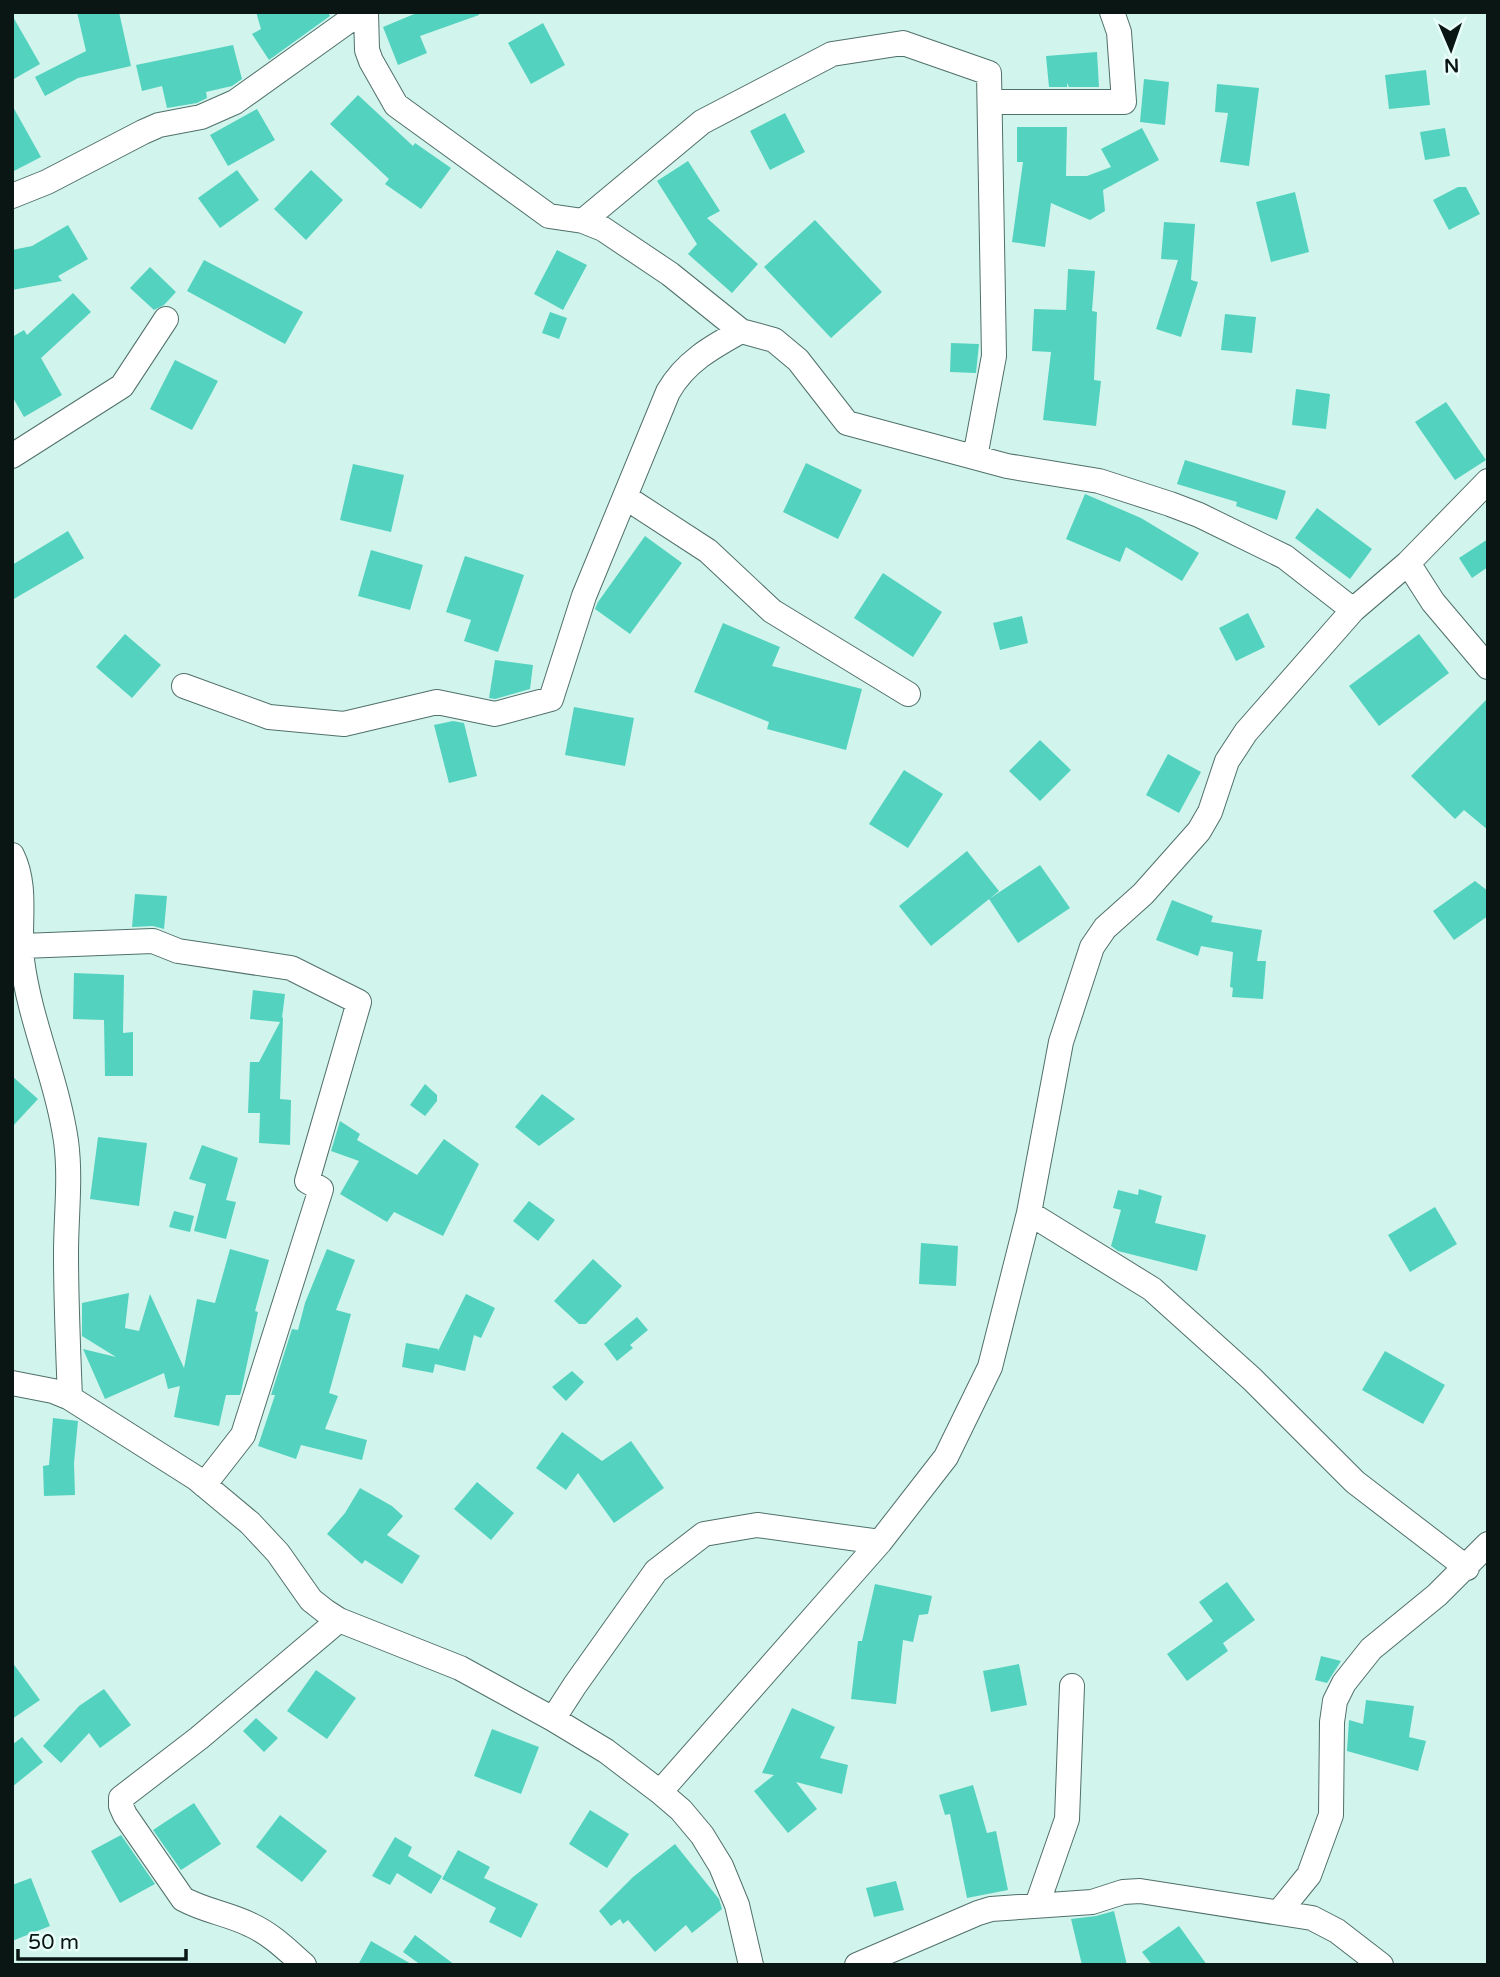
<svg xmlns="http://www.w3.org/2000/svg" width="1500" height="1977" font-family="'Varela Round',sans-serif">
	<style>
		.building { fill: #53d3bf }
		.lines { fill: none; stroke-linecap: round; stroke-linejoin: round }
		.minor-casing { stroke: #507069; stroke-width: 26 }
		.minor { stroke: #fff; stroke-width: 24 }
	</style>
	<rect width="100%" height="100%" fill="#d1f4ec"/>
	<path class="building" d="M77,12h42l12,54 -53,12 -33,18 -10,-19 51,-26z
		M256,12h72l2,4 -61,44 -17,-26 9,-5z
		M419,12h60v3l-59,21 7,17 -29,12 -15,-38z
		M12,15l28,49 -28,16z
		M543,23l22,42 -34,19 -23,-41z
		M233,45l9,34 -10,7 -26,6 1,6 -10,5 -30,5 -5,-22 -20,5 -6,-26z
		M1097,52l2,35h-30l-2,-4v4h-18l-3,-31z
		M1426,70l4,35 -41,4 -4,-34z
		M1144,79l25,3 -4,43 -25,-3z
		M1217,84l42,4 -10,78 -29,-4 8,-49 -13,-1z
		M358,95l55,51 2,-3 36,25 -30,41 -36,-25 4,-5 -59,-55z
		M12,105l29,52 -29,15z
		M257,109l18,31 -47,26 -18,-31z
		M785,113l20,39 -35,18 -20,-39z
		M1017,127h50l-1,49h21l24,-9 -10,-18 41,-21 17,32 -56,30 2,21 -15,9 -39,-17 -6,44 -33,-5 11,-80h-6z
		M1445,128l5,28 -25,4 -5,-28z
		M688,161l32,50 -13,7 51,46 -26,29 -44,-39 9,-10 -40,-63z
		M237,170l22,30 -39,28 -22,-30z
		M311,170l32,30 -37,40 -32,-31z
		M1458,187h8l14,27 -31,16 -16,-30z
		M1295,192l14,60 -38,10 -15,-60z
		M815,220l67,72 -51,46 -67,-71z
		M1164,222l31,2 -4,56 7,2 -17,55 -25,-8 22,-69 -17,-1z
		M68,225l20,34 -30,17 4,5 -50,9v-40l20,-4z
		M557,250l30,15 -24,45 -29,-16z
		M204,260l99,52 -18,32 -98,-53z
		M150,267l26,25 -12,13 -10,5 -24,-22z
		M1068,269l27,2 -3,40 5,1 -3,68 7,1 -5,45 -53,-6 8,-68 -19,-1 2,-42 32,1z
		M73,293l18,19 -50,46 21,37 -38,22 -12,-21v-59l12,-7 3,5z
		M550,312l17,6 -8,21 -17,-6z
		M1225,314l31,3 -4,36 -31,-3z
		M951,343l28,1 -3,29 -26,-1z
		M175,360l43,21 -26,49 -42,-21z
		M1296,389l34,5 -4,35 -34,-4z
		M1446,402l40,58 -31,20 -40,-58z
		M1185,460l101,31 -9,29 -41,-14 1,-4 -60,-18z
		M806,463l56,27 -24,49 -55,-27z
		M353,464l51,11 -13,57 -51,-12z
		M1085,494l56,24 58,35 -17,28 -56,-34 -6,15 -54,-23z
		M1317,508l55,41 -22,30 -55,-41z
		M68,531l16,27 -72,42v-35z
		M645,536l37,27 -52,71 -35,-25 3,-7z
		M1488,539v28l-16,11 -13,-20z
		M371,550l52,15 -13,45 -52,-14z
		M465,556l59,19 -26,77 -34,-11 7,-21 -25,-8z
		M883,573l59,39 -29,45 -59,-39z
		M1248,613l17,34 -29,14 -17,-33z
		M1022,616l6,27 -28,7 -7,-27z
		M723,623l57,24 -8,19 90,23 -16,61 -79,-21 2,-7 -75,-30z
		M125,634l36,31 -29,33 -36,-31z
		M1419,634l30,39 -70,53 -30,-40z
		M495,660l38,5 -3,24 -35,10 -6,-1z
		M1488,698v132l-24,-20 -9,9 -44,-43z
		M574,707l60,11 -9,48 -60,-11z
		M453,721l11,2 13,53 -28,7 -15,-58z
		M1040,740l31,30 -31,31 -31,-30z
		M1168,754l33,18 -22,41 -33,-18z
		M904,770l39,24 -35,54 -39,-24z
		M967,851l32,40 -68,55 -32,-40z
		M1040,865l30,43 -52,35 -29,-44z
		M1475,881l13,10v25l-34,24 -21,-29z
		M135,894l32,2 -3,33 -11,-3 -21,1z
		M1172,900l41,16 -2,6 51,8 -5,31h9l-3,38 -31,-2 1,-9 -3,-1 3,-35 -32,-6 -3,10 -42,-16z
		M74,973l50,2 -1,58 10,-1v44h-28l-1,-56 -31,-1z
		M253,990l32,4 -3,24 1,-1 -3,82 11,1 -1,45 -31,-2 1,-30h-12l2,-51h9l21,-40 -30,-3z
		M12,1076l26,23 -26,28z
		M425,1084l12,11v6l-12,15 -15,-11z
		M542,1094l33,25 -36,27 -24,-19z
		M340,1121l20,13 -3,6 60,35 27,-36 35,25 -36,72 -49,-24 -7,10 -47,-28 19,-33 -28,-10z
		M98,1137l49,6 -8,63 -49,-7z
		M202,1145l36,13 -12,42 10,2 -10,37 -32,-8 12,-47 -17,-5z
		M1139,1189l23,7 -7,27 51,12 -9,36 -79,-20 -7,-5 10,-36 -8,-2 5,-18 20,5z
		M529,1201l26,19 -17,21 -25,-20z
		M1435,1207l22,37 -47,28 -22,-37z
		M174,1211l20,5 -4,16 -21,-5z
		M921,1243l37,3 -2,40 -37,-2z
		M230,1249l39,11 -14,51 3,1 -17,80 -1,3h-14l-7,31 -45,-9 6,-31 -12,3 -4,-16 -59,26 -22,-50 33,8 -34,-21v-33l47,-10 -4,35 14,3 11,-37 34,74 13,-69 18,4z
		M327,1249l28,11 -19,50 15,4 -22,79 9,3 -13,33 42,11 -5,20 -61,-15 -5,14 -38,-13 17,-51h-4l21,-66 6,1 7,-27z
		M593,1259l29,27 -36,38h-7l-25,-23z
		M466,1294l29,14 -14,30 -7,-3 -9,36 -30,-7 -2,9 -31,-6 4,-24 32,6v2z
		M637,1317l11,13 -18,15 3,3 -16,13 -13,-17z
		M1385,1351l60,34 -22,39 -61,-34z
		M572,1371l12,11 -18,19 -14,-14z
		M53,1418l25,3 -4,42 1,32 -31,1 -1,-30 6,-1z
		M562,1432l40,29 29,-20 33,47 -50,35 -36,-50 -12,17 -30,-22z
		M477,1482l37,31 -23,27 -37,-31z
		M360,1488l32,18 11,10 -16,19 33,21 -18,28 -37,-24 -3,4 -35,-30 18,-21z
		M1227,1582l28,38 -32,23 5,8 -41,30 -20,-27 46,-33 -14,-19z
		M875,1584l57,12 -4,18 -9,1 -6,27 -10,-2 -7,64 -45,-5 7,-58h4z
		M1321,1656l20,5 -14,22 -12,-3z
		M12,1662l28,38 -28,19z
		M1019,1664l8,41 -36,7 -8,-41z
		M316,1670l40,28 -29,41 -40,-28z
		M104,1689l27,36 -31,23 -11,-15 -28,30 -18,-17 36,-40z
		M1366,1700l48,6 -5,31 17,4 -8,30 -71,-20 2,-31 14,4z
		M792,1708l43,19 -15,31 28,7 -6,29 -46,-12 21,27 -29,24 -34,-42 20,-16 -12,-2z
		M256,1718l22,20 -14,14 -21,-21z
		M492,1729l47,18 -18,47 -47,-18z
		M22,1737l21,25 -31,25v-42z
		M973,1785l14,48 9,-2 12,59 -41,8 -17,-84 -5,1 -6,-20z
		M194,1803l27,41 -40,26 -28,-40z
		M590,1810l39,24 -22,34 -38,-24z
		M280,1815l47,36 -25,31 -46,-35z
		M121,1835l34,49 -35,19 -29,-52z
		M395,1837l17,10 -4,9 34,20 -11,18 -34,-21 -7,12 -18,-9z
		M675,1844l44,55 3,10 -30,24 -6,-8 -31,27 -27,-32 -5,4 -3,-5 -9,7 -12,-15 34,-34z
		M458,1850l32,17 -6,11 54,26 -17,34 -32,-16 7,-14 -54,-29z
		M31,1878l19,48 -38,15v-56z
		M896,1881l8,29 -30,7 -8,-29z
		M1114,1911l13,54h-45l-11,-46 25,-3z
		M1179,1926l28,39h-55l-10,-13z
		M415,1935l40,30h-34l-18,-13z
		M371,1941l42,24h-55z"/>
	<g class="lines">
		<defs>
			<path id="minor" d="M366,12l1,38 4,11 25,44 153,111 34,5 20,8 67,45 71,57 33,9 24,20 49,63 160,43 92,15 71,23 29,11 86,42 68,53
				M990,102h134l-5,-70 -7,-20
				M12,196l35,-14 96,-50 16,-7 42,-8 34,-15 126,-90
				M583,221l119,-99 130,-68 71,-11 86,30 5,283 -19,101
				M12,456l110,-70 44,-67
				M625,497l83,54 64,60 136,83
				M1408,563l25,39 55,65
				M184,686l85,31 75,7 93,-22 58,12 56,-15 33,-103 84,-204c17,-30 44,-45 73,-61
				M12,855c16,32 6,69 10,105 8,62 35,119 44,181 5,37 0,75 0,112 0,48 2,96 4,145
				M22,946l131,-5 25,10 113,17 68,34 -52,179 14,8 -78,246 -39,50
				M1029,1213l123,76 100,90 103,103 112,86
				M12,1383l41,8 17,7 126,80 54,45 28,30 33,47 14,11 14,9 121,48 93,51 53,32 54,41 21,18 21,25 19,31 16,39 14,60
				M553,1719l22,-34 81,-114 48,-37 53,-9 123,17
				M660,1792l220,-250 66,-85 44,-90 39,-154 32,-171 31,-95 13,-19 38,-34 56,-63 11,-19 17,-51 19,-29 107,-122 55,-47 80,-82
				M1037,1905l30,-86 5,-133
				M1279,1912l30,-37 22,-60 1,-93 3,-21 9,-18 27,-34 66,-54 51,-51
				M304,1965c-17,-15 -33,-31 -53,-40 -22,-11 -46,-14 -68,-26l-58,-84 -4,-9v-8l78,-60 140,-118
				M857,1965l121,-52 13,-4 101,-7 31,-10 17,-1 172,27 25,13 44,34"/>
		</defs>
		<use href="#minor" class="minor-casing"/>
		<use href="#minor" class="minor"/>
	</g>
	<rect width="1500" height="1977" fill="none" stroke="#091613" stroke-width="28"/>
	<g transform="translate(1451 49) rotate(178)" stroke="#e9fef9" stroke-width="5" paint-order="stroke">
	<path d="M0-5L12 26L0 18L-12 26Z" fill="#091613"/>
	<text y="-10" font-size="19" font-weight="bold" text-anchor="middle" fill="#091613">N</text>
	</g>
	<path d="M18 1949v10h168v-10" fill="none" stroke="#091613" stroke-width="3.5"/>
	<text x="28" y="1949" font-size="21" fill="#091613" stroke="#e9fef9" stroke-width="5" paint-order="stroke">50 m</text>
</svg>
